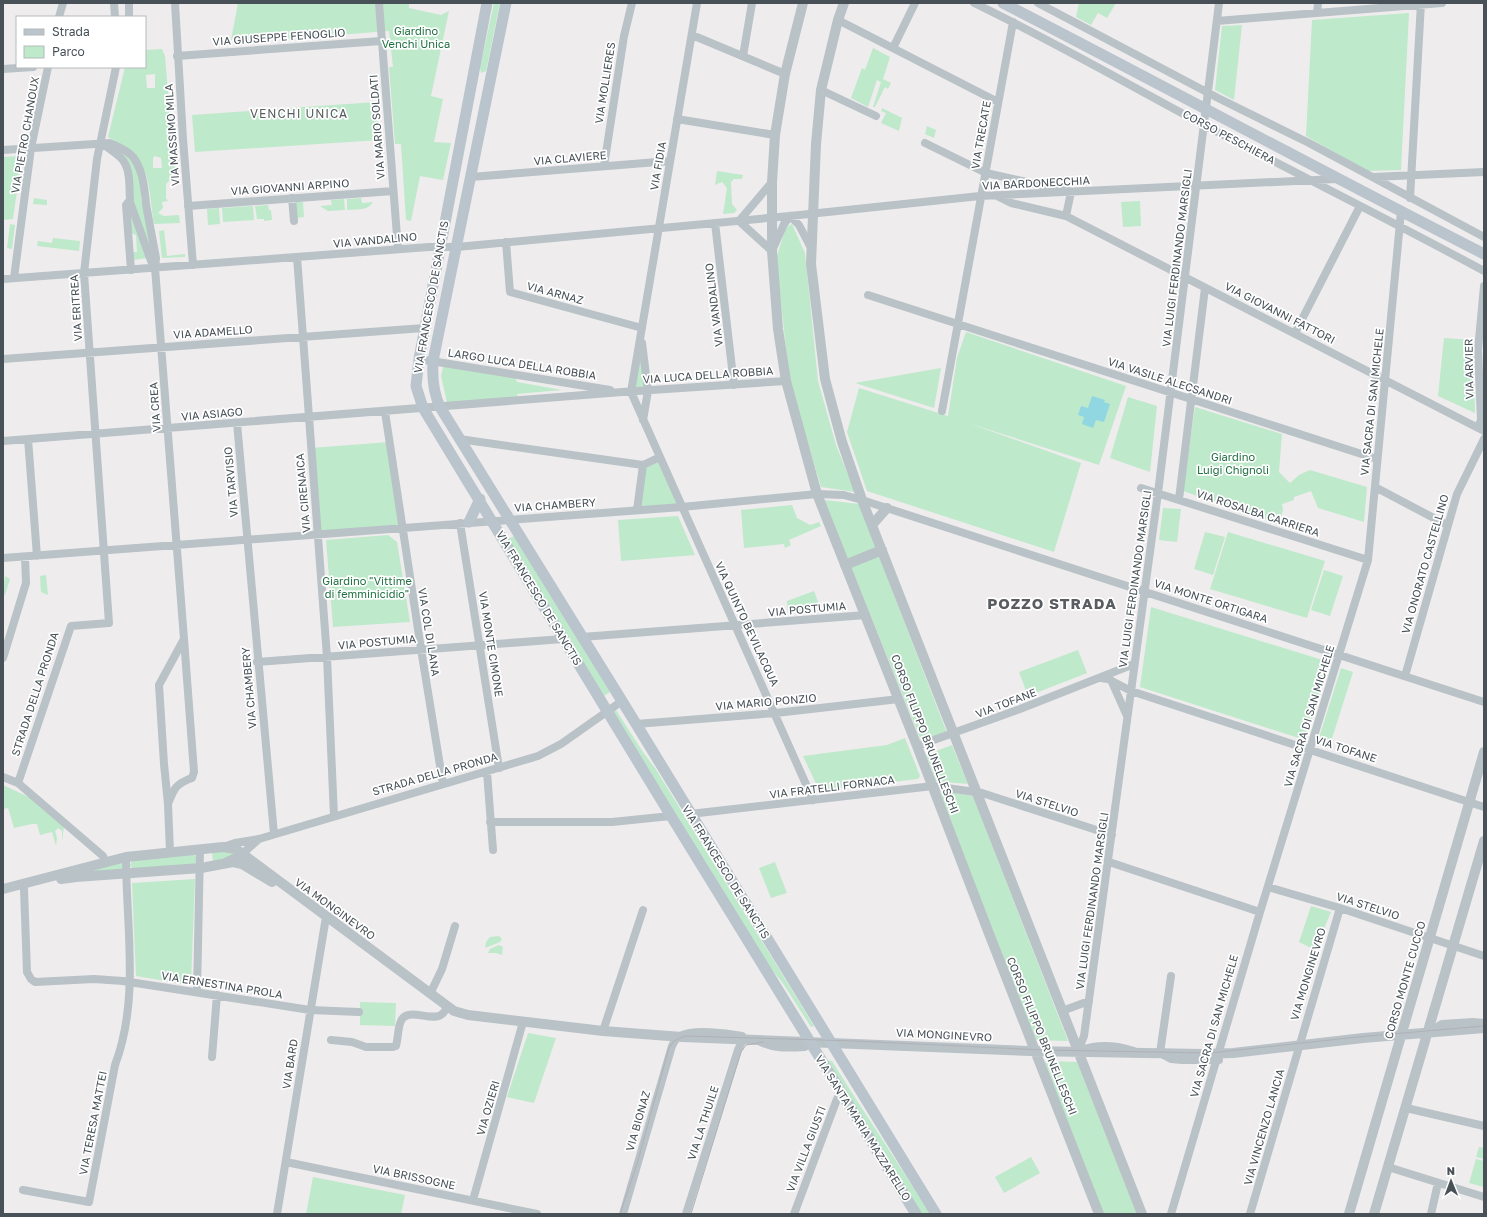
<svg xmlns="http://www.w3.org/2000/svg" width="1487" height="1217" font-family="'Golos Text',sans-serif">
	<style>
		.green { fill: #bee9cb; fill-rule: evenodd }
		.water { fill: #90d7e1 }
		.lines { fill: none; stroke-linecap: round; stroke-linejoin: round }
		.minor { stroke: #b9c2c7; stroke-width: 8 }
		.tertiary { stroke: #b9c2c7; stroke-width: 10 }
		.secondary { stroke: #bac4cc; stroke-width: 11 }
		.tram { stroke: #afb2b6; stroke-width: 1 }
		.labels { text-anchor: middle; stroke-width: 3.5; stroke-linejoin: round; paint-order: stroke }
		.park-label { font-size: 11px; fill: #207042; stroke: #fff }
		.street-label { font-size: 11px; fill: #475157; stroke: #fff }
		.neighbourhood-label { font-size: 12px; letter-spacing: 1px; fill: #5a5d60; stroke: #fff }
		.district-label { font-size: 15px; font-weight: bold; letter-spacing: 1px; fill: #5a5d60; stroke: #fff }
	</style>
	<rect width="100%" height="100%" fill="#efeced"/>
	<path class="green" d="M238,3h171v5l32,7 8,-4 -18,85 12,3 -9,43 17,1 -8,37 -23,-4 -9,45 -5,-1 -5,-76h-6l-6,-77h4l-4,-36 -153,12v-4l-5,1z
		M494,3h6l-14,68 -5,2 -1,-5z
		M1079,3h37l-9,15 -9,-5 -7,12 -15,-8z
		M1409,13l-8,157 -34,1 -61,-35 6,-116z
		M1242,25l-8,75 -19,-10 7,-64z
		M873,48l17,9 -7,22 8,4 -3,6 -3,-2 -10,20h-2l8,-25 -4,-2 -9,27 -17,-9 11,-30 3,2z
		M162,49l3,7 10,119 -9,9v14l2,3 -6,1 1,6 -5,5 6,3 15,-1 1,8 -26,1c-7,-47 -1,-62 -46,-87l17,-70h20v-17zM155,74v14h-8l-1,-13zM155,156l6,2 1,10h-9v-10z
		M376,102l4,38 -185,12 -3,-37z
		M882,108l20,10 -3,13 -18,-8 5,-10 -5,-2z
		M927,126l9,4 -2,8 -9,-4z
		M122,153l7,4 5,7 7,17v16l13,60 -20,-49 -5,-45z
		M22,156l-9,63 -10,1v-63z
		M717,171l26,4 -1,4h-8l-3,3 1,22 5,6 -3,3 -11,1 4,-26 -5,-6 -7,3z
		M34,198l13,2v5l-14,-1z
		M361,198l1,5 11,-1c-5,9 -17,7 -26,8v-11z
		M344,199l1,11 -17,1 -8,-5 12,-1 -1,-5z
		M1140,201l1,25 -18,1 -2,-25z
		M295,202h8l1,15 -8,1z
		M268,205l1,5h2l1,10 -8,1v-2h-7l-2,-13z
		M253,206l1,14 -31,2 -1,-14z
		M219,208l1,16 -12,1 -1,-16z
		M129,211l19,47 -15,2 -1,-8h5l-1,-17 -5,-2z
		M10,224l5,1 -3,24 -5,-1z
		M792,224l13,29 13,128 18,64 19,47 -34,-5 -31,-104 -14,-124 10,-32z
		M164,230l3,26 18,-2v3l-23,1 -3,-27z
		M53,238l27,3 -1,10 -42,-5 1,-5 14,2z
		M966,332l160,54 -27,79 -131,-42 113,40 -27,89 -187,-61 -20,-59 12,-44 89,28 9,-58z
		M1444,338l29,2 2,73 -37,-17z
		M637,355h6l5,36 -17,1z
		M444,363l70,11 3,8 45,8 -45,4 2,7 -71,6 -7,-31z
		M941,368l-7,40 -79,-25z
		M1128,397l29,9 -7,66 -40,-14z
		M1195,407l87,27 -3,38 11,11 9,-8 11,-5 57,17 -3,35 -46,-14 -7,-17 -17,6v3l-12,4 1,6 -4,14 -96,-33z
		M389,442l13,85 -84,7 -7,-86z
		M660,457l22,50 -45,3 6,-45z
		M824,500l35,4 88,229 -25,10z
		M792,505l5,13 13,7 9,-3 2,4 -32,14 2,5 -6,3 -1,-4 -40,4 -3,-38z
		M1163,508l18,1 -4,33 -18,-2z
		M678,516l17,39 -74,6 -3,-41z
		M1205,532l20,5 -12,38 -19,-6z
		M1228,532l97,29 -18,57 -97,-29z
		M388,535l9,7 13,80 -77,5 -7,-87z
		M514,536l96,156 -6,4 -96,-157z
		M1324,570l19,6 -13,40 -19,-6z
		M46,575l2,20 -7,-3 -1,-16z
		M5,576l5,3 -5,16 -2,-1z
		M814,591l7,19 -33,3 -1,-12z
		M1151,607l178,55 -24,78 -165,-53z
		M1078,650l9,23 -59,23 -9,-24z
		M1341,668l12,4 -24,76 -12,-4z
		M616,710l27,42 12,16 159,258 -3,1 -29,-45 -11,-13 -158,-258z
		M905,738l15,38 -2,3 -97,11 -3,-2 -15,-32 84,-11z
		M952,745l16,39 -35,-3 -2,-5h3l-6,-16 -4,-1 -1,-3z
		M3,785l30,14 31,26 -2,17v-11l-4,-3 -3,3 2,7 -1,8 -4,-14 -12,3 -3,-11h-5l-18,4 -6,-20 -5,1z
		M938,790l35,6 95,245 -34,-1z
		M230,850l7,4 -24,9 -1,-11z
		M192,853l5,4 -2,7 -62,6 -3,-5 3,-6z
		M122,862v8l-45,3z
		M775,862l12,31 -16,5 -12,-30z
		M195,879l-4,105 -2,1 -53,-9 -4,-93z
		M1311,906l20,6 -16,38 -16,-8z
		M499,936l3,3 -2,3 -15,6 1,-6 4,-5z
		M499,945l4,2 -1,8 -6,-2h-8l2,-4z
		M360,1002l36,1 -1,23 -35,-1z
		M528,1033l28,5 -22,65 -27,-6z
		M826,1060l6,1c32,52 66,101 98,153h-10z
		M1046,1061l31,1 60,152h-35l-58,-149z
		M1479,1147l5,1v11l-8,-2z
		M1031,1157l9,16 -36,20 -9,-16z
		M1476,1159l8,2v26l-15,-4z
		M313,1177l92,18 -4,19h-95z"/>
	<path class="water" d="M1092,396l13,4 -1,2 6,2 -6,18 -8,-2 -3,8 -11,-4 2,-7 -6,-2 3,-9 7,2z"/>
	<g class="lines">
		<path class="minor" d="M114,3l1,14
			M129,3v14
			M175,3l8,136 10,126
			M379,3l19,246
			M974,3c79,38 155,82 232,123 93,49 186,95 278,145
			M1038,3l180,95 91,45 175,94
			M1317,13l1,-10
			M59,17l4,-14
			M838,20l160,82
			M1217,21l225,-18
			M692,35l93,39
			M893,48l22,-45
			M177,56l204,-15
			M743,56l9,-53
			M3,69l30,-2
			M821,90l55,26
			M677,119l98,16
			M101,142c6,6 14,10 20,16 10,10 8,28 9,42l-4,5 5,65
			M925,143l61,30 85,19 -5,24 -55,-13 -14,-7
			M3,150l107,-7c8,4 17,7 23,14 12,16 11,35 14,53 3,16 6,32 9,48l-1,10 29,371
			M604,166l20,-130 8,-33
			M471,177l199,-16
			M1373,177l111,-5
			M292,198l2,23
			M1410,198l11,-195
			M130,202l21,59 4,7
			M188,206l205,-15
			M790,216l9,9 12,23
			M1066,216l418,215
			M739,221l33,30 12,-27 6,-8
			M739,221l33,-39
			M715,223l19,162
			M506,242l4,50 132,36
			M297,257l30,400 7,159
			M14,278l17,-130 17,-81
			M3,279l426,-32h28l333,-31 190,-20 356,-17
			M868,295l509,164
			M1295,333l65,-127
			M642,343l6,48 -5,29
			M3,359l421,-31
			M419,359l191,31
			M631,392l182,408
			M631,392l66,-389
			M942,411l71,-389
			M385,412l36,237 22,135
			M237,423l37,411
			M1478,427l3,-7 -3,-70 6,-64
			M28,439l9,117
			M459,439l184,26 17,-8
			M3,441l619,-49 164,-11
			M1375,487l72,38
			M1141,488l227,72
			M1179,499l26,-211
			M637,510l6,-45
			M460,523l39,245
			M3,558l679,-51 135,-13 27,1 18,5 622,202
			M582,637l284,-22
			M184,639l10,133 -2,6c-17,6 -18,11 -24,26l-4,-40 -5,-79z
			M3,658l23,-75 -1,-26
			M257,662l306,-23
			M1405,676l52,-182 27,-55
			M1101,678l7,1 23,12 353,116
			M1111,680l16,36
			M636,724l140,-11 123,-14
			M917,746l103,-37 114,-45
			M487,772l6,78
			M3,777l15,6 85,73 2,5
			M18,783l53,-157 38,-3 -25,-350 13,-114 19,-92
			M168,804l2,48
			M690,814l243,-28 49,7 130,42
			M490,822h122l59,-6
			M223,847l12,-4 24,-4 279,-83 23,-12 61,-43
			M225,862l17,-8 17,-15
			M1109,862l151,50
			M1268,887l72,21 144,48
			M24,889l3,83 4,7 4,3 59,-3 29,2 187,29 49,2
			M1171,976l-11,77 11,6 11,1h37
			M197,992l3,-142
			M430,994l12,-25 13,-43
			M1062,1011l27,-10
			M603,1031l40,-121
			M1429,1032l13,-8 31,-2 11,1
			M331,1040l21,2 14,5h27l3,-1c2,-7 2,-20 5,-25 6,-15 32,2 41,-7 2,-1 4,-5 5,-7
			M757,1040c15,9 31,8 48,7l5,-5
			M1081,1050c17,-6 35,-5 53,1
			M1078,1051l6,-15 74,-543 61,-490
			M212,1057l5,-62
			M1406,1108l78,18
			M286,1162l251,52
			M1388,1167l96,30
			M23,1190l66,12 26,-137c25,-66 11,-139 11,-208
			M473,1200l50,-178
			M277,1214l49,-297
			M623,1214l49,-168c2,-4 4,-8 8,-10 14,-7 46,-3 62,0
			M686,1214l52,-164 5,-11
			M794,1214l43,-115 4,-6
			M1171,1214l89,-302 108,-352 33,-348
			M1250,1214l90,-306
			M1431,1214l7,-31"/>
		<path class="tertiary" d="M803,3l-18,71 -10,61 -3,47v69l6,78 8,52 31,113 100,252 71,185 111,283
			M844,3l-6,17 -17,70 -5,54 -5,120 14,115 17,63 20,58 280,714
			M872,525l15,-17
			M845,565l37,-15
			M61,879l15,-2 125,-9 32,-6 9,2 30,18
			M3,889l123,-32 97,-10 13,2 16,12 202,150 14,4 135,16 79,6 347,14 174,3 30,-1 130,-15 121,-10
			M1349,1214l135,-462
			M1374,1214l110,-373"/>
		<path class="secondary" d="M487,3l-68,356 -3,27 7,22 240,395 253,411
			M506,3l-73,358c-1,16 0,31 7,46l182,294 314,513
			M1003,3c161,83 320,169 481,251
			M469,522l11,-23"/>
		<path class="tram" d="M620,1214l17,-50 32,-116 5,-7 11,-5 170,5 188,9 167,3 147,-16 127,-11
			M691,1214l50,-162 5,-7 17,-3"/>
	</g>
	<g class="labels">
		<g class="park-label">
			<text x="416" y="35">Giardino<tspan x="416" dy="13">Venchi Unica</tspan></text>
			<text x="1233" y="461">Giardino<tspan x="1233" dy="13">Luigi Chignoli</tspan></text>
			<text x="367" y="585">Giardino "Vittime<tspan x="367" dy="13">di femminicidio"</tspan></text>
		</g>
		<g class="street-label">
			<text transform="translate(279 37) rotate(-4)" y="4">VIA GIUSEPPE FENOGLIO</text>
			<text transform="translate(605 83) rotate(-81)" y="4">VIA MOLLIERES</text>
			<text transform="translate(377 127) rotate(-94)" y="4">VIA MARIO SOLDATI</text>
			<text transform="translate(25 135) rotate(-80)" y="4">VIA PIETRO CHANOUX</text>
			<text transform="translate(172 135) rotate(-94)" y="4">VIA MASSIMO MILA</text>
			<text transform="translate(981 135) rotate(-80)" y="4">VIA TRECATE</text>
			<text transform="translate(1229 137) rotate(28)" y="4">CORSO PESCHIERA</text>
			<text transform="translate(570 158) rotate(-5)" y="4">VIA CLAVIERE</text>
			<text transform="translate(658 166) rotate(-80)" y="4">VIA FIDIA</text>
			<text transform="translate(1036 183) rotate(-3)" y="4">VIA BARDONECCHIA</text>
			<text transform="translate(290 187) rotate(-4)" y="4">VIA GIOVANNI ARPINO</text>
			<text transform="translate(375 240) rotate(-5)" y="4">VIA VANDALINO</text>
			<text transform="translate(1177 258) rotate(-83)" y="4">VIA LUIGI FERDINANDO MARSIGLI</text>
			<text transform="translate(555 293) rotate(15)" y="4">VIA ARNAZ</text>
			<text transform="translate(431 297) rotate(-80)" y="4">VIA FRANCESCO DE SANCTIS</text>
			<text transform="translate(714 305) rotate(-97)" y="4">VIA VANDALINO</text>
			<text transform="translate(76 308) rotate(-94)" y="4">VIA ERITREA</text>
			<text transform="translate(1280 313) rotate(27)" y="4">VIA GIOVANNI FATTORI</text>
			<text transform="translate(213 332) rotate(-4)" y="4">VIA ADAMELLO</text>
			<text transform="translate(522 364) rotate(9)" y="4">LARGO LUCA DELLA ROBBIA</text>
			<text transform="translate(1469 369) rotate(-91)" y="4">VIA ARVIER</text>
			<text transform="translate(708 375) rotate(-4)" y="4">VIA LUCA DELLA ROBBIA</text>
			<text transform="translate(1170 381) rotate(18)" y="4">VIA VASILE ALECSANDRI</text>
			<text transform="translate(1372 402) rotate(-84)" y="4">VIA SACRA DI SAN MICHELE</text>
			<text transform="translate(155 407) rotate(-94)" y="4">VIA CREA</text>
			<text transform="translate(212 414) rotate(-5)" y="4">VIA ASIAGO</text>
			<text transform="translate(231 482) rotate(-95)" y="4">VIA TARVISIO</text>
			<text transform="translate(303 493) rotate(-95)" y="4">VIA CIRENAICA</text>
			<text transform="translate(555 505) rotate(-4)" y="4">VIA CHAMBERY</text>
			<text transform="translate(1258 513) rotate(18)" y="4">VIA ROSALBA CARRIERA</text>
			<text transform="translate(1425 564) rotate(-74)" y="4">VIA ONORATO CASTELLINO</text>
			<text transform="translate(1135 579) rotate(-82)" y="4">VIA LUIGI FERDINANDO MARSIGLI</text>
			<text transform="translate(539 598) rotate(59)" y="4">VIA FRANCESCO DE SANCTIS</text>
			<text transform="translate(1211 601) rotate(18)" y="4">VIA MONTE ORTIGARA</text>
			<text transform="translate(807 609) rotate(-5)" y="4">VIA POSTUMIA</text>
			<text transform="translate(747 624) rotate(65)" y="4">VIA QUINTO BEVILACQUA</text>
			<text transform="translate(429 632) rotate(81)" y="4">VIA COL DI LANA</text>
			<text transform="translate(377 642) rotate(-5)" y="4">VIA POSTUMIA</text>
			<text transform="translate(491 644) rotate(81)" y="4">VIA MONTE CIMONE</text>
			<text transform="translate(249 688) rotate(-95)" y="4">VIA CHAMBERY</text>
			<text transform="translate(35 694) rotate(-72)" y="4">STRADA DELLA PRONDA</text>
			<text transform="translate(766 702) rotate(-5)" y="4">VIA MARIO PONZIO</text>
			<text transform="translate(1006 703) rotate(-21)" y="4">VIA TOFANE</text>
			<text transform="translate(1309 716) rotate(-73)" y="4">VIA SACRA DI SAN MICHELE</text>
			<text transform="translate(925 734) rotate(69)" y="4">CORSO FILIPPO BRUNELLESCHI</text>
			<text transform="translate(1346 749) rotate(18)" y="4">VIA TOFANE</text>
			<text transform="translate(435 774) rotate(-16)" y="4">STRADA DELLA PRONDA</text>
			<text transform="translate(832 787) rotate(-7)" y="4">VIA FRATELLI FORNACA</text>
			<text transform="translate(1047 803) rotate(18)" y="4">VIA STELVIO</text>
			<text transform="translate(726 872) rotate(58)" y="4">VIA FRANCESCO DE SANCTIS</text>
			<text transform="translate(1092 901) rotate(-82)" y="4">VIA LUIGI FERDINANDO MARSIGLI</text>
			<text transform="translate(1368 906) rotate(18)" y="4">VIA STELVIO</text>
			<text transform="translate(335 909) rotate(36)" y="4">VIA MONGINEVRO</text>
			<text transform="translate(1308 974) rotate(-73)" y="4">VIA MONGINEVRO</text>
			<text transform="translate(1405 980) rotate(-74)" y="4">CORSO MONTE CUCCO</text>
			<text transform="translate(222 985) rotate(9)" y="4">VIA ERNESTINA PROLA</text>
			<text transform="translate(1214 1026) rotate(-74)" y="4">VIA SACRA DI SAN MICHELE</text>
			<text transform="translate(944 1035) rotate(3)" y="4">VIA MONGINEVRO</text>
			<text transform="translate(1042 1036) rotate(68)" y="4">CORSO FILIPPO BRUNELLESCHI</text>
			<text transform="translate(290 1064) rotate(-81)" y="4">VIA BARD</text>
			<text transform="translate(488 1108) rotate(-74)" y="4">VIA OZIERI</text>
			<text transform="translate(638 1121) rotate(-74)" y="4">VIA BIONAZ</text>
			<text transform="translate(93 1123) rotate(-79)" y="4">VIA TERESA MATTEI</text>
			<text transform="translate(703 1123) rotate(-72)" y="4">VIA LA THUILE</text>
			<text transform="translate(1264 1127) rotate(-74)" y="4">VIA VINCENZO LANCIA</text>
			<text transform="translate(863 1128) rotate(58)" y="4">VIA SANTA MARIA MAZZARELLO</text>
			<text transform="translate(806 1149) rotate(-69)" y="4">VIA VILLA GIUSTI</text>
			<text transform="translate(414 1177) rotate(12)" y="4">VIA BRISSOGNE</text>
		</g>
		<g class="neighbourhood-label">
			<text x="299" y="118">VENCHI UNICA</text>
		</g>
		<g class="district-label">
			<text x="1052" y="609">POZZO STRADA</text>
		</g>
	</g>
	<rect width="1487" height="1217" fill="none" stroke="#475157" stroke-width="8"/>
	<rect x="16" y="16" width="130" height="52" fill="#ffffff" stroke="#b5b9bc"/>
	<rect x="24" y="29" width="20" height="6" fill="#bac4cc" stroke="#b5b9bc"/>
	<text x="52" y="36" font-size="12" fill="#475157">Strada</text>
	<rect x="24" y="46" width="20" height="12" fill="#bee9cb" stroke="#b5b9bc"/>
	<text x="52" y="56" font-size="12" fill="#475157">Parco</text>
	<g transform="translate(1451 1181) rotate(359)" stroke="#ffffff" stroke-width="3" paint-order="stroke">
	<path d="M0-3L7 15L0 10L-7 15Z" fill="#475157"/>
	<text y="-6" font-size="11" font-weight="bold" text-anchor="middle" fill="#475157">N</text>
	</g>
</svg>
